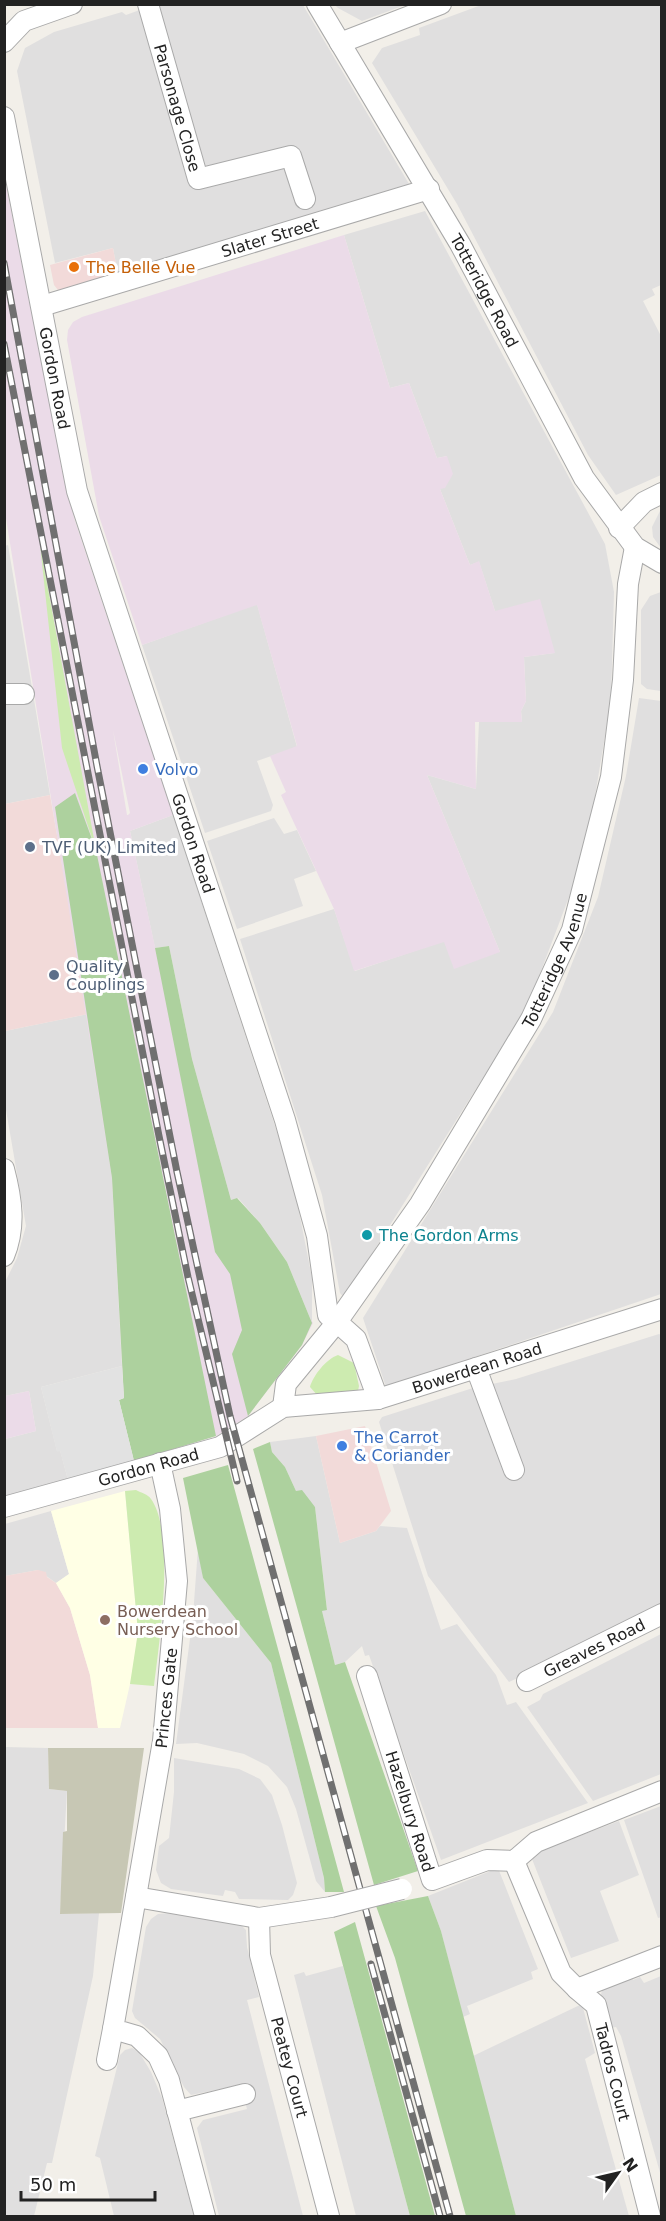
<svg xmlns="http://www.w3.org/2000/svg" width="666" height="2221" font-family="'DejaVu Sans',sans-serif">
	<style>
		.residential { fill: #e0dfdf }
		.commercial { fill: #f2dad9 }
		.industrial { fill: #ebdbe8; fill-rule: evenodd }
		.education { fill: #ffffe5 }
		.construction { fill: #c7c7b4 }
		.grass { fill: #cdebb0 }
		.forest { fill: #add19e }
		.parking { fill: #e2e2e2 }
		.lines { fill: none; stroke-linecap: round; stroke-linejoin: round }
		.minor-casing { stroke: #a9a9a9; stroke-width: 22 }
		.minor { stroke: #fff; stroke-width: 20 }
		.rail-casing { stroke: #707070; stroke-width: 7 }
		.rail { stroke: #fff; stroke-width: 4.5; stroke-dasharray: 14; stroke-linecap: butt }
		.minor-bridge-casing { stroke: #a9a9a9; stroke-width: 22; stroke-linecap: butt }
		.minor-bridge { stroke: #fff; stroke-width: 20 }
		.food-dot { fill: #e8710a; stroke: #fff; stroke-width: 2 }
		.shop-dot { fill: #3f7fe0; stroke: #fff; stroke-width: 2 }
		.service-dot { fill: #5c6f8a; stroke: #fff; stroke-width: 2 }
		.culture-dot { fill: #0f9aa8; stroke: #fff; stroke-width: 2 }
		.education-dot { fill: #8d6e63; stroke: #fff; stroke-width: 2 }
		.labels { text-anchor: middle; stroke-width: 6; stroke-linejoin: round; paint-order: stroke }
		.street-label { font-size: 16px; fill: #222; stroke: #fff }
		.food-label { font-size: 16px; fill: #c56008; stroke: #fff; text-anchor: start }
		.shop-label { font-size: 16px; fill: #366cbe; stroke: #fff; text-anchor: start }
		.service-label { font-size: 16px; fill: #4e5e75; stroke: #fff; text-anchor: start }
		.culture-label { font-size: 16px; fill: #0d838f; stroke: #fff; text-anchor: start }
		.education-label { font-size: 16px; fill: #785e54; stroke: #fff; text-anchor: start }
	</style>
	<rect width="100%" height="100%" fill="#f2efe9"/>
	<path class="residential" d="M156,4l147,1 109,184 -294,86 -5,-27 -58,15 -38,-192 8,-23 29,-16 68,-20 4,3z
		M484,4l177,1v280l-9,4 3,6 -12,6 18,35v139l-45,20 -28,-40 -131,-251 -85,-141 10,-15 38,-13 -1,-7z
		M335,5h70l-43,16 -24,-13z
		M425,211l180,333 9,48 -3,108 -18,108 -21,81 -45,119 -183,290 -4,-5 -18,-98 -82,-256 94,-30 21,62 89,-30 56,11 -73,-177 49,14 3,-67h43l-1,-11 5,-10 -2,-44 30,-4 -59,-42 -16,-49 -9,3 -30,-76 7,-33 -10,2 -28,-75 -19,5 -46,-153z
		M661,509v39l-8,-11 -1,-10z
		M8,545l42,250 -45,9 -1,-258z
		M661,592h1l-1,99 -14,-2 -6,-5v-74l9,-14z
		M257,604l40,143 -40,14 16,44 -2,6 -66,22 -63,-188z
		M639,698l22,3v593l-275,93 -23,-69 190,-306 45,-115 28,-121z
		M173,815l120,366 19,97v45l-25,-61 -27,-39 -22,-25 -7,2 -39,-141 -23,-113 -14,2 -25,-117z
		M274,818l10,16 13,-4 19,41 -22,8 9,27 -66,23 -30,-88z
		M88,1014l24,164 10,188 -81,21 16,64 3,-1 8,30 -63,18v-59l31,-8 -7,-40 -24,5 -1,-112 13,-26 9,-32 -21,-122v-73z
		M659,1334l2,1v277l-152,70 -81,-106 -49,-154 3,-5 91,-29 43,-9z
		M316,1436l24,107 36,-12 4,-5 27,2 34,102 16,-6 39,51 11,30 9,-3 72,101 -147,57 -72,-205 -4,1 -3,-10 -17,16 -10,3 -13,-54 5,-2 -12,-102 -19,-16 -11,-24 -13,-15 -2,-10z
		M51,1511l18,63 -13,9 -18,-13 -33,6v-52z
		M198,1548l5,30 68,85 53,215 1,14 -9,-11 -20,-72 -9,-22 -19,-21 -24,-12 -47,-11 -21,1 17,-128z
		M661,1634v140l-68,27 -66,-94 13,-7 3,-6z
		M5,1747l43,1 1,41 18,2 -7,123 39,-1 -6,63 -41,187h-5l-13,53h-29z
		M174,1758l65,11 21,10 12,16 10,30 15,58 -4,12 -5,5 -49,-1 -4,-7 -10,-2 -2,6 -52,-7 -10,-6 -5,-13 3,-24 10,-8 5,-46z
		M661,1806l1,111 -4,1 -34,-98z
		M619,1821l20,54 -39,16 19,50 -48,17 -39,-99 8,-8z
		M498,1868l40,101 -7,3 2,7 -66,27 3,8 -7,3 -22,-86 -13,-35z
		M170,1913l70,11 6,6 1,17 12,50 -12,3 56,216h-84l-22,-88 6,-8 44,-11 -6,-24 -50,10 -7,-8 -24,-48 -25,-21 -3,-7 14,-84 5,-8 7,-5z
		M343,1966l67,250h-54l-62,-241 10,-3 2,4z
		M631,1975l2,5 7,-3 4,6 17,-7v200l-40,-140 -5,-9 -6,1 -10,-29 3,-13z
		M582,2004l13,49 -10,6 44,157h-113l-43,-160z
		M132,2048l7,4 12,20 11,26 32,118h-80l-14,-58 -5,-2 25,-101 5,-5z"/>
	<path class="commercial" d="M113,248l5,27 -60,15 -4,-5 -4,-20z
		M50,795l38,219 -83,17v-227z
		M365,1426l26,85 -15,20 -36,12 -24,-107z
		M38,1570l8,2 1,5 9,6 14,25 20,67 8,53h-93v-152z"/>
	<path class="industrial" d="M4,176l70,342 99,297 -43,16 25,116 20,33 17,79 39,141 6,-2 63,95 4,15 9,15 -11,22 -54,71 -32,20 -82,25 -10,-63 -12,-220 -107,-666zM113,730l17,83 -2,2h-1z
		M344,235l46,153 19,-5 28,75 10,-2 6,18 -8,14 -5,1 30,76 9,-4 16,50 45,-12 15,54 -31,4 2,44 -5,10 1,11h-47l1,67 -49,-14 73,177 -46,17 -10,-27 -90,29 -20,-62 -53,-114 5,-3 -16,-36 27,-10 -40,-141 -115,40 -43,-129 -32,-176 1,-10 5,-8 9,-5z
		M29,1391l7,40 -31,8v-43z"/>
	<path class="education" d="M125,1491l13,141 -5,39 -13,57h-22l-8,-53 -20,-67 -14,-25 13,-9 -18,-63z"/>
	<path class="construction" d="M48,1748h96l-23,165 -61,1 3,-82 4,-1v-40l-18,-2z"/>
	<path class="grass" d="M40,545l56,305 -34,-102z
		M338,1355l16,8 5,23 -1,5 -40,5 -8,-9c3,-11 16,-28 28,-32z
		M136,1490c5,3 12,4 15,9 25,35 8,145 3,187l-24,-2 8,-52 -13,-141z"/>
	<path class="forest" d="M75,793l21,57 120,586 -82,25 -15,-61 5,-2 -12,-220 -57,-371z
		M169,946l23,113 39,141 6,-2 23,25 27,39 25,61 -10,22 -54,71 -16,-62 10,-24 -12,-56 -15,-22 -60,-304z
		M270,1442l2,10 13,15 11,24 6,-1 13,17 12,103 -5,1 13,54 10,-3 73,209 -44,14 -121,-436z
		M228,1465l116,427h-19l-1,-14 -53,-215 -68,-85 -20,-100z
		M428,1896l13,35 75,285h-50l-71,-258 -19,-52z
		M355,1922l80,294h-25l-76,-284z"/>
	<path class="parking" d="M122,1366l2,32 -5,2 15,61 -66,19 -8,-29 -3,1 -16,-65z"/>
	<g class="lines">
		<defs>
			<g id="minor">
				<path id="s1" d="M148,4l50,175 93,-23 14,43"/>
				<path id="s2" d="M317,4l143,240 124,234 51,69 27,16"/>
				<path d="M4,42l20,-21 48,-17"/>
				<path d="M340,43l101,-39"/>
				<path id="s3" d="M4,117l73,374 208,629 32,116 11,79 9,7 -51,62 -3,23"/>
				<path id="s4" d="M42,306l387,-117"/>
				<path d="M619,528l25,-26 18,-9"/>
				<path d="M4,694h20"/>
				<path d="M4,1169c8,30 12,58 0,87"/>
				<path d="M476,1368l38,102"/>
				<path id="s5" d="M378,1399l-22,-60 -19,-17 83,-118 111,-185 41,-89 39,-153 12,-97 5,-96 7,-37"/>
				<path d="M160,1463l10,46 7,72 -14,160 -50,288 24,7 21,20 11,24 36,136"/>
				<path id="s6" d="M4,1507l216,-60 63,-40 95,-8 284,-90"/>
				<path id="s7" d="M367,1676l65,204 55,-20 27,1 22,-19 126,-51"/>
				<path id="s8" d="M527,1681l135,-67"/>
				<path d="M514,1861l47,112 16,16"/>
				<path d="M136,1897l123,21 72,-11"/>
				<path id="s9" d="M259,1918l1,37 69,261"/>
				<path d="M107,2060l6,-31"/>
				<path d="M177,2111l68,-17"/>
				<path d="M650,2216l-54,-211 -19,-16 85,-33"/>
			</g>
		</defs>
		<use href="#minor" class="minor-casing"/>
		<use href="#minor" class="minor"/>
		<defs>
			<path id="rail" d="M4,263l93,503 80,406 53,244 220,800
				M4,344l155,792 29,141 49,204
				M371,1964l69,252"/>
		</defs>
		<use href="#rail" class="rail-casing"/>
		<use href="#rail" class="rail"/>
		<defs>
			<path id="minor-bridge" d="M331,1907l71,-18"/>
		</defs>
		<use href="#minor-bridge" class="minor-bridge-casing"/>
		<use href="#minor-bridge" class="minor-bridge"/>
	</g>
	<circle class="food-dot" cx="74" cy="267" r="6"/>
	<g class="shop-dot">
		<circle cx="143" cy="769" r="6"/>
		<circle cx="342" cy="1446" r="6"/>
	</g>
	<g class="service-dot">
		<circle cx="30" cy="847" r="6"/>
		<circle cx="54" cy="975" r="6"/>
	</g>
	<circle class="culture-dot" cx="367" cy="1235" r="6"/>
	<circle class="education-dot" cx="105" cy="1620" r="6"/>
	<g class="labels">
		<g class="street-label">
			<text dy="6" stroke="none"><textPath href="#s1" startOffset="108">Parsonage Close</textPath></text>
			<text dy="6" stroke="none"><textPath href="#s4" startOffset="238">Slater Street</textPath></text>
			<text dy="6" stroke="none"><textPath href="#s2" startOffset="332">Totteridge Road</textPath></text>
			<text dy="6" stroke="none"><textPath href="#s3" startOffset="266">Gordon Road</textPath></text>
			<text dy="6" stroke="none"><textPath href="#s3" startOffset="752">Gordon Road</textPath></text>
			<text dy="6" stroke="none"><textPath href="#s5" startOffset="513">Totteridge Avenue</textPath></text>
			<text dy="6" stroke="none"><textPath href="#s6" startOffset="498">Bowerdean Road</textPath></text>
			<text dy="6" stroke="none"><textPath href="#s6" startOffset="150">Gordon Road</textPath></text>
			<text dy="6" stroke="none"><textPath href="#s8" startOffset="75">Greaves Road</textPath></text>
			<text transform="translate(166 1698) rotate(-84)" y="6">Princes Gate</text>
			<text dy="6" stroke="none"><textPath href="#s7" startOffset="142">Hazelbury Road</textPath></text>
			<text dy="6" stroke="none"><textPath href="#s9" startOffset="153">Peatey Court</textPath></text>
			<text transform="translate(613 2072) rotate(76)" y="6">Tadros Court</text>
		</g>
		<g class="food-label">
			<text x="86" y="273">The Belle Vue</text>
		</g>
		<g class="shop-label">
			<text x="155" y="775">Volvo</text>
			<text x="354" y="1443">The Carrot<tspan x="354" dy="18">&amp; Coriander</tspan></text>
		</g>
		<g class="service-label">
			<text x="42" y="853">TVF (UK) Limited</text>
			<text x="66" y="972">Quality<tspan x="66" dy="18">Couplings</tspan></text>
		</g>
		<g class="culture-label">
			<text x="379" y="1241">The Gordon Arms</text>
		</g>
		<g class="education-label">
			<text x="117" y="1617">Bowerdean<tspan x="117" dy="18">Nursery School</tspan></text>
		</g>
	</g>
	<rect width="666" height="2221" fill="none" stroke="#222222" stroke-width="12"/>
	<g transform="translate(618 2173) rotate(56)" stroke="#ffffff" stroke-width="4.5" paint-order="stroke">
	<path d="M0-4.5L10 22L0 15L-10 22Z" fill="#222222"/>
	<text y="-9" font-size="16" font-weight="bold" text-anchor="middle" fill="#222222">N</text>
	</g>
	<path d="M21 2191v9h134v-9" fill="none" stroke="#222222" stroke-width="3"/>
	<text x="30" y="2191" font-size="18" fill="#222222" stroke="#ffffff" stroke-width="4.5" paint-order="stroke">50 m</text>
</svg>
